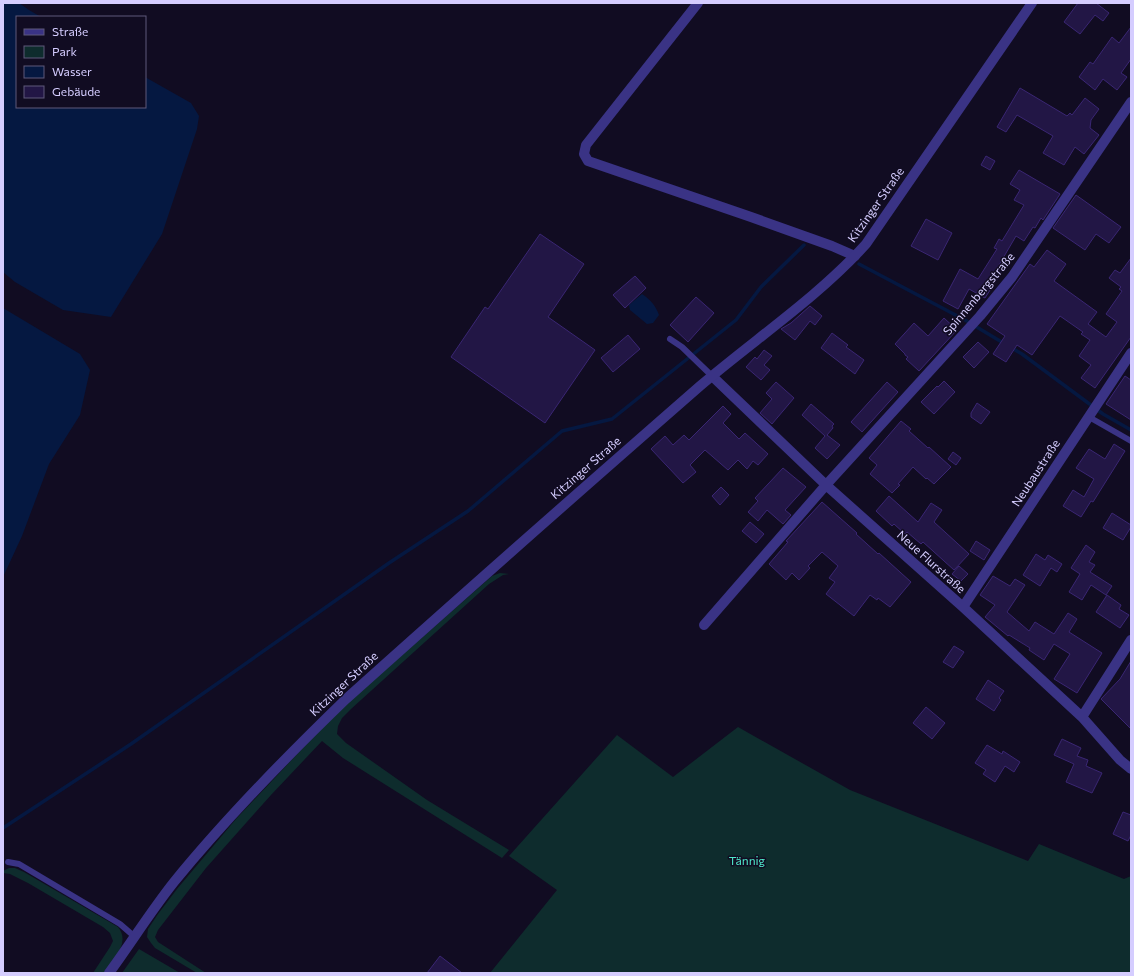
<svg xmlns="http://www.w3.org/2000/svg" width="1134" height="976" font-family="Commissioner,sans-serif">
	<style>
		.green { fill: #0e2c2d }
		.water { fill: #051841 }
		.lines { fill: none; stroke-linecap: round; stroke-linejoin: round }
		.stream { stroke: #051841; stroke-width: 3.5 }
		.building { fill: #221645; stroke: #3a2673 }
		.service { stroke: #3a3385; stroke-width: 6 }
		.minor { stroke: #3a3385; stroke-width: 10 }
		.tertiary { stroke: #3a3385; stroke-width: 10 }
		.labels { text-anchor: middle; stroke-width: 3; stroke-linejoin: round; paint-order: stroke }
		.street-label { font-size: 12px; fill: #d5cdff; stroke: #110c22 }
		.park-label { font-size: 12px; fill: #4fe9cb; stroke: #110c22 }
	</style>
	<rect width="100%" height="100%" fill="#110c22"/>
	<path class="green" d="M500,573l9,1 -6,1 -14,9 -138,125 -9,9 -4,8 -1,8 9,9 81,57 82,50 -7,8 -159,-100 -21,-17 -51,54 -65,73 -48,62 -3,7 3,5 48,31h-9l-42,-25 -4,-5 -4,-6 1,-8 10,-15 19,-25 59,-70 67,-71 40,-41 149,-131z
		M738,727l112,63 178,71 11,-17 85,35 7,-3v97h-641l67,-83 -48,-34 108,-121 56,42z
		M9,868h6l9,4 94,55c13,16 -5,33 -14,46h-11l17,-26 3,-6 -3,-8 -7,-6 -75,-44 -18,-9 -7,-1v-2z
		M139,949l41,24h-58z"/>
	<path class="water" d="M3,3h16l10,7 12,7h-24v90h128v-30l46,26 8,13 -2,13 -35,105 -51,83 -48,-7 -48,-28 -12,-10z
		M642,294c8,5 14,12 17,21l-6,8 -6,1 -17,-14 -1,-5z
		M3,308l77,46 10,16 -10,45 -31,49 -27,72 -19,41z"/>
	<g class="lines">
		<path class="stream" d="M859,264l106,56 40,24
			M1010,347l12,7 81,60 28,16
			M3,828l128,-84 258,-181 79,-52 94,-80 50,-12 124,-99 25,-33 43,-42"/>
	</g>
	<path class="building" d="M1078,3h18l13,10 -6,8 -8,-6 -15,19 -16,-12z
		M1131,27v32l-10,14 6,4 -10,13 -14,-11 -8,11 -16,-13 11,-15 3,2 19,-27 7,6z
		M1020,88l47,28 3,-3 2,2 13,-17 14,11 -8,11 -1,8 9,7 -15,19 -9,-7 -11,18 -21,-12 10,-17 -36,-21 -11,17 -9,-5z
		M986,156l9,5 -5,9 -9,-5z
		M1019,170l41,24 -17,26 -2,-2 -6,10 -2,-1 -9,14 -8,-5 -17,29 5,3 -19,30 -16,-9 -11,20 -15,-8 17,-32 18,10 19,-30 -3,-1 5,-9 3,2 22,-36 -10,-5 6,-10 -10,-6z
		M1076,195l45,32 -12,16 -13,-9 -11,16 -32,-22z
		M926,219l26,14 -14,27 -27,-14z
		M540,234l44,30 -36,53 47,33 -50,73 -94,-66 34,-50 3,2z
		M1047,250l19,14 -12,17 43,31 -9,12 18,13 11,-15 -11,-8 16,-23 -3,-2 2,-2 -12,-9 6,-8 5,3 11,-15v79l-36,51 -14,-10 10,-13 -12,-9 11,-16 -9,-6 2,-2 -23,-16 -28,39 -15,-10 -11,17 -13,-8 12,-18 -18,-12 43,-60 4,3z
		M635,276l11,12 -21,20 -12,-13z
		M696,297l18,16 -26,29 -18,-17z
		M810,306l12,10 -7,9 -5,-4 -15,19 -14,-11 10,-6z
		M944,318l13,12 -38,41 -13,-12 2,-2 -3,-2v-1l-10,-10 19,-21 14,13z
		M832,333l16,12 -2,2 18,13 -9,14 -34,-26z
		M628,335l12,14 -27,23 -12,-14z
		M978,342l11,10 -15,16 -11,-11z
		M764,350l8,6 -8,9 6,5 -9,10 -15,-13 9,-10 2,2z
		M1125,376l6,4v40l-25,-16z
		M944,381l11,11 -21,22 -13,-12 16,-16 1,1z
		M776,382l18,16 -22,26 -12,-11 12,-14 -6,-6z
		M887,382l11,10 -36,40 -11,-10z
		M977,403l13,9 -9,12 -10,-7v-4z
		M811,404l23,20 -2,2 1,2 -6,7 13,10 -13,14 -12,-11 10,-12 -23,-21z
		M723,406l8,8 -8,9 16,16 6,-6 23,21 -10,11 -5,-4 -6,8 -9,-9 -10,10 -23,-20 -15,15 6,7 -13,11 -32,-34 14,-13 8,9 11,-10 5,5z
		M901,421l10,8 -2,2 19,17 1,-1 22,20 -17,17 -7,-6 -1,1 -13,-12 -15,17 2,1 -8,8 -22,-19 7,-9 -8,-7z
		M1114,444l11,7 -32,51 -2,-1 -10,16 -18,-11 10,-16 11,7 10,-18 -18,-11 13,-19 16,10z
		M953,452l8,6 -5,7 -8,-6z
		M783,468l23,19 -21,23 6,5 -8,9 -16,-14 -9,11 -10,-9 10,-11 -3,-3z
		M721,487l8,8 -9,10 -8,-9z
		M889,496l29,26 13,-19 11,7 -8,12 35,32 -15,16 -31,-28 -2,2 -14,-12 -2,2 -11,-10 -2,2 -16,-15z
		M822,502l35,31 -1,1 22,20 1,-1 32,29 -21,25 -12,-9 -1,2 -7,-5 -16,21 -28,-22 9,-12 -6,-4 9,-12 -16,-14 -14,14 2,2 -11,12 -7,-7 -6,7 -17,-16 19,-22 -2,-1z
		M1112,513l19,12v2l-8,13 -20,-12z
		M750,522l14,12 -8,9 -14,-12z
		M976,541l14,9 -6,10 -14,-9z
		M1086,545l9,7 -6,10 6,3 -5,7 22,14 -6,9 -15,-10 -9,15 -13,-8 11,-18 -9,-6z
		M1036,554l9,6 3,-5 14,9 -5,8 -6,-4 -11,18 -17,-11z
		M959,566l9,8 -7,7 -9,-7z
		M993,576l17,10 5,-7 10,6 -18,27 22,19 6,-9 19,12 14,-21 9,6 -8,13 33,21 -25,40 -23,-14 16,-25 -16,-10 -10,16 -15,-10 1,-2 -21,-13 -1,1 -23,-19 10,-12 -15,-10z
		M1107,595l14,10 -2,4 10,6 -9,13 -24,-16z
		M954,646l10,6 -11,16 -10,-6z
		M1131,661v68l-30,-30 19,-20z
		M988,680l16,11 -5,7 2,2 -7,11 -18,-12z
		M926,707l19,16 -13,16 -19,-16z
		M1062,739l19,9 -4,8 11,4 -2,6 16,7 -10,20 -26,-11 8,-18 -20,-9z
		M987,745l15,9 1,-3 17,11 -6,10 -9,-6 -10,16 -12,-8 3,-4 -11,-7z
		M1123,812l8,3v20l-3,6 -15,-7z
		M440,956l22,17h-35z"/>
	<g class="lines">
		<path class="service" d="M670,339l12,8 30,29
			M1089,417l42,24
			M8,862l11,2 101,60 15,13"/>
		<path class="minor" d="M698,3l-112,142 -2,9 4,7 163,56 81,29 23,10
			M712,376l114,109 137,122 119,110 38,43 11,9
			M963,607l168,-254
			M704,625l122,-140 154,-169 32,-39 119,-175
			M1082,717l49,-77"/>
		<path class="tertiary" d="M109,973c22,-30 42,-62 65,-91 53,-65 112,-125 172,-183 117,-105 235,-209 354,-313 55,-47 117,-88 166,-142l166,-241"/>
	</g>
	<g class="labels">
		<g class="street-label">
			<text transform="translate(876 205) rotate(-55)" y="4">Kitzinger Straße</text>
			<text transform="translate(979 294) rotate(-50)" y="4">Spinnenbergstraße</text>
			<text transform="translate(586 468) rotate(-41)" y="4">Kitzinger Straße</text>
			<text transform="translate(1036 473) rotate(-57)" y="4">Neubaustraße</text>
			<text transform="translate(931 562) rotate(42)" y="4">Neue Flurstraße</text>
			<text transform="translate(344 684) rotate(-43)" y="4">Kitzinger Straße</text>
		</g>
		<g class="park-label">
			<text x="747" y="865">Tännig</text>
		</g>
	</g>
	<rect width="1134" height="976" fill="none" stroke="#d5cdff" stroke-width="8"/>
	<rect x="16" y="16" width="130" height="92" fill="#110c22" stroke="#5f597a"/>
	<rect x="24" y="29" width="20" height="6" fill="#3a3385" stroke="#5f597a"/>
	<text x="52" y="36" font-size="12" fill="#d5cdff">Straße</text>
	<rect x="24" y="46" width="20" height="12" fill="#0e2c2d" stroke="#5f597a"/>
	<text x="52" y="56" font-size="12" fill="#d5cdff">Park</text>
	<rect x="24" y="66" width="20" height="12" fill="#051841" stroke="#5f597a"/>
	<text x="52" y="76" font-size="12" fill="#d5cdff">Wasser</text>
	<rect x="24" y="86" width="20" height="12" fill="#221645" stroke="#5f597a"/>
	<text x="52" y="96" font-size="12" fill="#d5cdff">Gebäude</text>
</svg>
